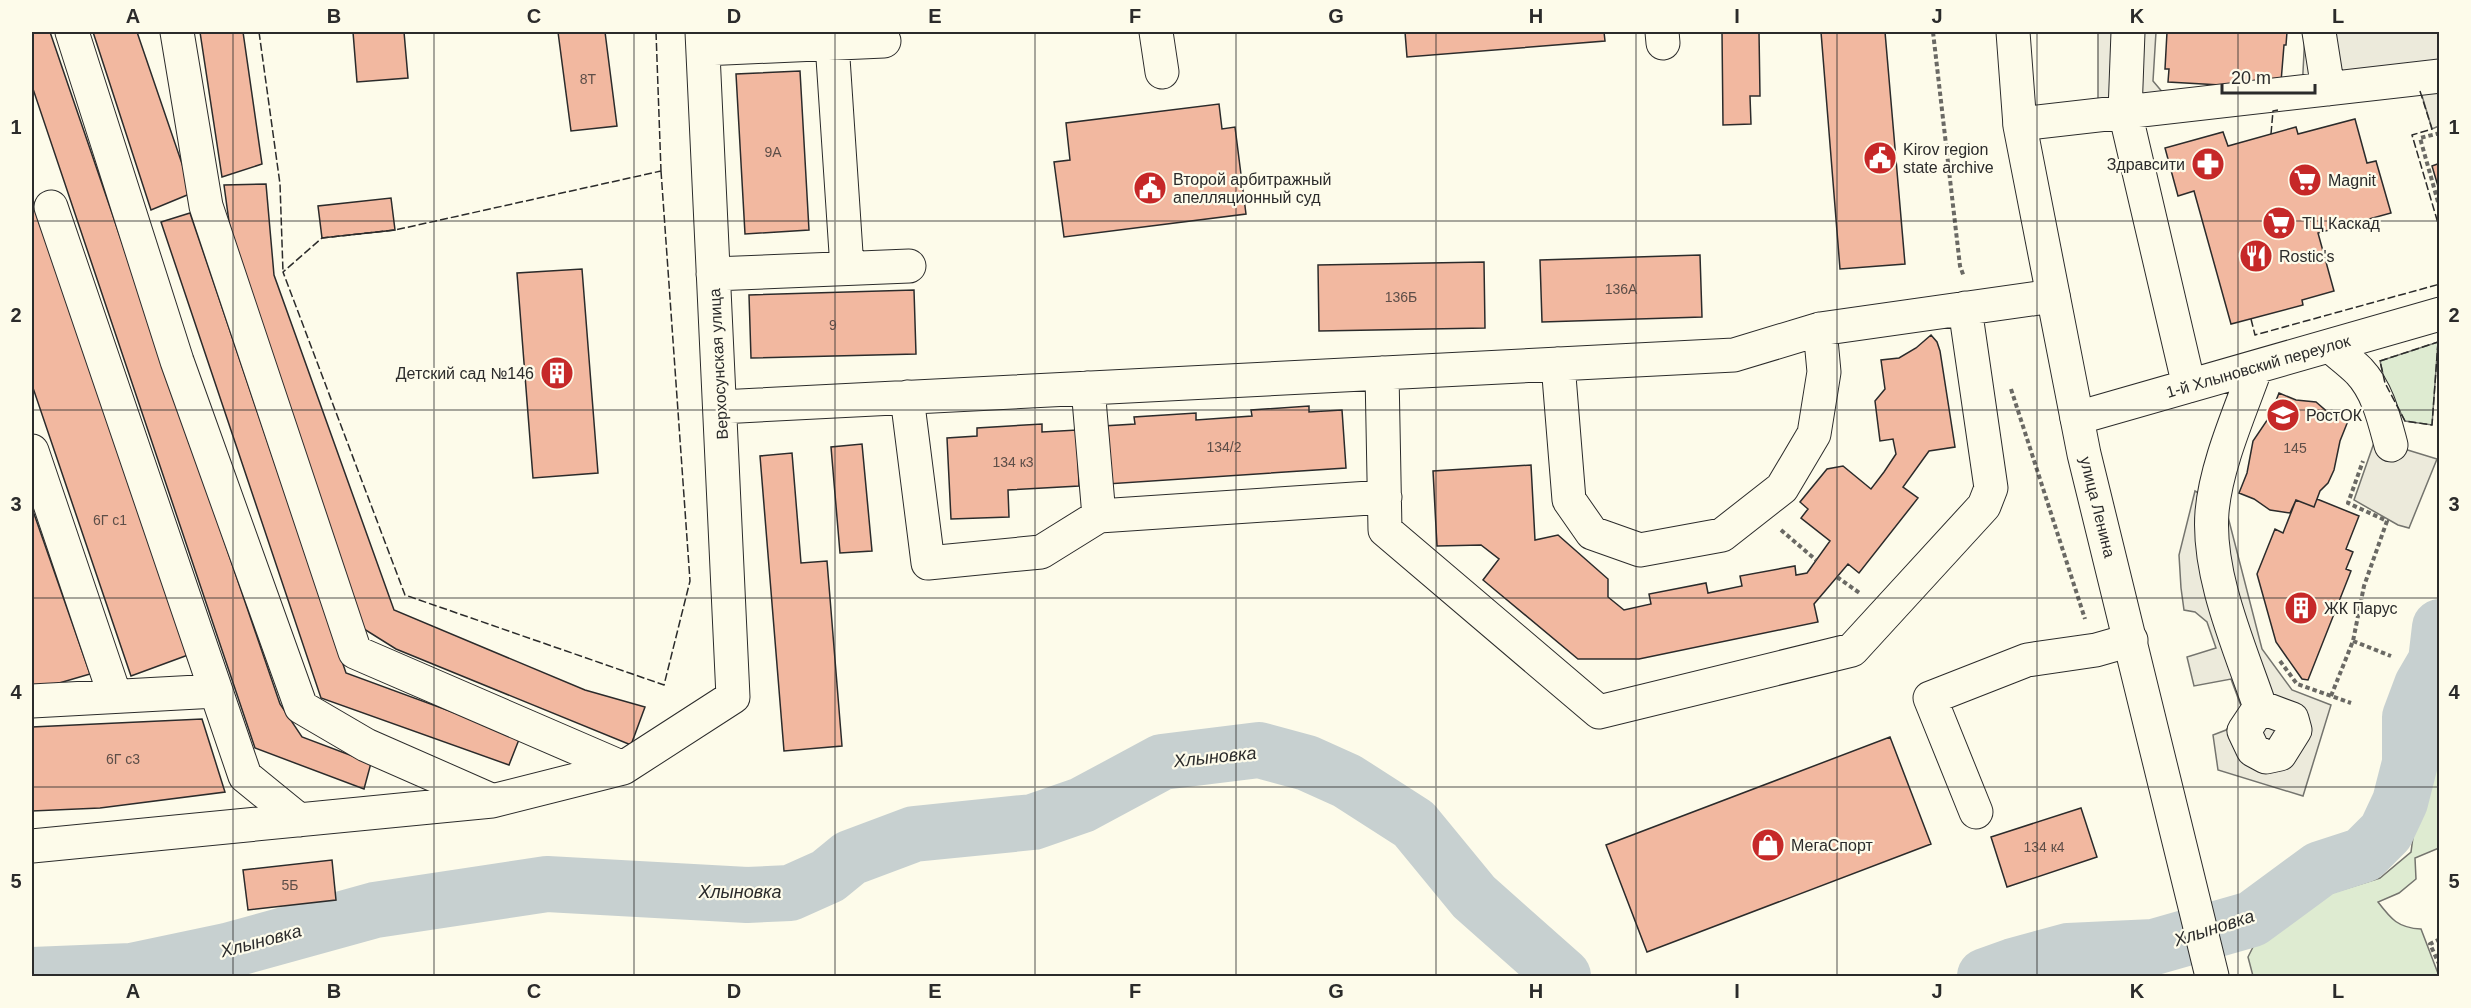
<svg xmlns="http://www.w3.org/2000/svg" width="2471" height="1008" font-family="Arial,sans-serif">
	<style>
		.green { fill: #deebd1; stroke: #74746e; stroke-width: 1.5 }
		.parking { fill: #eceadb; stroke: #74746e; stroke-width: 1.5 }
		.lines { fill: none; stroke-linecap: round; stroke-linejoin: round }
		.river { stroke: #c7d0d0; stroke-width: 56 }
		.building { fill: #f2b8a0; stroke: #2b2b2b; stroke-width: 1.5 }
		.minor-casing { stroke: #2b2b2b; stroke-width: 35 }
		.major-casing { stroke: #2b2b2b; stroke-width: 35 }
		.path { stroke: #6a6964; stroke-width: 4; stroke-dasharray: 4.5 3; stroke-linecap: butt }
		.minor { stroke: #fdfbea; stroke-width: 33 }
		.major { stroke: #fdfbea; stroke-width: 33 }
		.fence { stroke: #2b2b2b; stroke-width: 1.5; stroke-dasharray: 8 3; stroke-linecap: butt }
		.grid { fill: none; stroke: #2b2b2b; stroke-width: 1.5; stroke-opacity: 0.55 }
		.labels { text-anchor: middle; stroke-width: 4.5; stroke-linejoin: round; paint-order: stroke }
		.number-label { font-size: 14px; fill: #5d4e48 }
		.poi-label { font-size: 16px; fill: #2b2b2b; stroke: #fdfbea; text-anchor: start }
		.street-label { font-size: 16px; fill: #2b2b2b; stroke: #fdfbea }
		.water-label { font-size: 18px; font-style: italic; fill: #2b2b2b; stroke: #fdfbea }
		.neatline { fill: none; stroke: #2b2b2b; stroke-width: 2 }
		.grid-label { font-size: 20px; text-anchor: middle; font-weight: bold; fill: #2b2b2b }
	</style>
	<rect width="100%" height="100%" fill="#fdfbea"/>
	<path class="green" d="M2438,342l-6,83 -27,-4 -20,-38 -5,-22z
		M2439,679v169l-24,10 1,21 -17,14 -21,9c13,17 20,26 43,27l18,47h-186l-5,-19 7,-14 18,-7 42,-38 65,-20 31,-26 4,-30 -4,-13 13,-30 -2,-72z"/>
	<path class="parking" d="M2098,32h58l-3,49 11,13 -66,9z
		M2305,32h134v94l-7,3 -15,-50 -115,13z
		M2375,440l62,19 -28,69 -11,-3 -44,-25z
		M2195,491l31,18 36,140 30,41 39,15 -28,91 -85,-26 -5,-35 13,-5 11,-13 4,-11 -10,-27 -37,7 -7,-29 29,-9 -9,-26 -12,-10 -11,-2 -3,-22 -2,-33z"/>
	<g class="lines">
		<path class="river" d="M32,975l100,-4 95,-20 148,-41 172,-26 200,11 43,-2 38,-17 22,-18 64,-24 119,-12 49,-17 80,-43 97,-12 48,13 40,18 67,43 60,73 89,79
			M1985,976l28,-10 55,-15 86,-4 98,-28 68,-50 43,-14 23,-23 14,-30 10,-39v-46l12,-32 14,-24 4,-34"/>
	</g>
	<path class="building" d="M32,32h18l230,672 22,33 69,26 -7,26 -109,-41 -223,-662z
		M93,32h44l55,161 -41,17z
		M200,32h43l19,132 -40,13z
		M353,32h51l4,46 -51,4z
		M558,32h47l12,94 -46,5z
		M1405,32h199l1,9 -198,16z
		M1722,32h37l1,64h-10l1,28 -28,1z
		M1821,32h64l20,232 -65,5z
		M2167,32h120l-1,13h-2l-3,37 -25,5 -88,-5 1,-13h-4z
		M800,71l9,159 -64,4 -9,-160z
		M1219,104l3,25 13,-2 11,87 -182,23 -10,-75 16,-2 -4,-37z
		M2355,119l12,44 9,-2 15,52 -73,20 16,58 -32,9 1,5 -72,19 -37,-133 -16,5 -13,-48 58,-16 5,14 68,-19 2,7z
		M2440,163v30l-8,-27z
		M266,184l8,91 120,335 191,80 60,17 -14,38 -235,-96 -40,-25 -121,-358 -11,-81z
		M32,197l156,458 -57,21 -99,-291z
		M391,198l4,32 -73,8 -4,-32z
		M190,213l156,460 174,64 -11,28 -188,-67 -160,-476z
		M1700,255l2,62 -160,5 -2,-62z
		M1484,262l1,66 -166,3 -1,-66z
		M582,269l16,204 -65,5 -16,-205z
		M914,290l2,64 -165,4 -2,-63z
		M1931,335l6,7 3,9 15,96 -26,4 -26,36 15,11 -59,75 -11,-9 -34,40 4,18 -179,37h-61l-95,-79 16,-21 -18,-14 -44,1 -4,-75 98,-6 4,75 23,-5 50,44v18l16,13 27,-6 -2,-10 57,-11 2,10 34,-7 -2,-10 55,-10 1,9 11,-2 23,-32 -29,-23 7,-9 -8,-7 27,-33 16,-3 28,23 13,-17 12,-18 -3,-15 -13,2 -5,-40 10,-12 -4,-29 18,-2 17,-10z
		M2279,393l17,7 20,2 14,12 18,7 -8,20 -6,29 -6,13 -8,8 -6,16 -18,-7 -6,13 -20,-3 -16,-11 -15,-6 8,-20 6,-32 17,-25z
		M1309,406v6l33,-2 4,58 -239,16 -4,-58 32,-2 -1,-7 62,-4v7l56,-4 -1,-6z
		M1042,424v8l35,-2 2,56 -71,4 1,27 -58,2 -4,-81 30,-2v-8z
		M862,444l10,107 -32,2 -9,-106z
		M792,453l9,110 26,-2 15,185 -58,5 -24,-295z
		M2317,499l42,17 -13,33 7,3 -7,17 5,2 -43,109 -6,-1 -26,-37 -19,-68 18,-45 8,4 13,-33 18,7z
		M32,508l58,166 -58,17z
		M202,719l23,73 -125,16 -68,3v-84z
		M1890,737l41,107 -284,108 -41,-107z
		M2081,808l16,49 -90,30 -16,-50z
		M332,860l4,40 -88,10 -5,-40z"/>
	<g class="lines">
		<defs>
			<path id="minor" d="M72,32l105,329 124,346 65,38 125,55
				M177,32l29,174 149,446 268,116
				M1156,32l6,40
				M1662,32l1,11
				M2128,32l-3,80 64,274
				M2319,32l9,57
				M832,43l15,225
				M703,49l181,-8
				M2020,124l420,-48
				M51,207l194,569 54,44
				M713,274l196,-8
				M2330,346c9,8 20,16 29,25 19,20 25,48 32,74
				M1558,364l11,136 23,33 48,17 82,-15 60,-47 32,-54 10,-62 -4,-43
				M2256,367c-16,45 -40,98 -44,145 -5,63 28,136 48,195l32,12 3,11 -15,24 -14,3 -13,-7 -9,-19 16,-24
				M1382,373l3,157 214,182 253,-62 132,-144 7,-18 -26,-180
				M1088,388l11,128
				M907,397l21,166 113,-11 58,-36 286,-19
				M720,407l1014,-52 86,-26 233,-33
				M2077,418l363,-104
				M32,451l83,245
				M32,701l184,-10
				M1976,812l-46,-114 97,-38 69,-10 35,-10
				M32,846l460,-45 131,-33 110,-71 -31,-665"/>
			<path id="major" d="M2013,32l7,94 64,328 128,522"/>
		</defs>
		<use href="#minor" class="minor-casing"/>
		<use href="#major" class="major-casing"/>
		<path class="path" d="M1933,32l27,234 4,11
			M2440,133l-20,5 20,71
			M2011,389l74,230
			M1781,530l35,30
			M1837,577l24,17
			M2353,641l38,15
			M2280,661l17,23 54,19
			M2331,696l22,-55 11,-55 23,-65 -39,-18 15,-42
			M2440,939l-10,5 10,22"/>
		<use href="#minor" class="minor"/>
		<use href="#major" class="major"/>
		<path class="fence" d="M259,32l21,152 3,88
			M656,32l5,139
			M2420,91l12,38 -20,6 28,95
			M2271,134l2,-23 5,-1
			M661,171l29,410 -26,104 -259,-90 -122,-323 39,-34 73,-8z
			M2251,319l4,16 185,-51
			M2438,342l-6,83 -27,-4 -20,-38 -5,-22z"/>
	</g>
	<path class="grid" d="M233,32v944M434,32v944M634,32v944M835,32v944M1035,32v944M1236,32v944M1436,32v944M1636,32v944M1837,32v944M2037,32v944M2238,32v944M32,221h2408M32,410h2408M32,598h2408M32,787h2408"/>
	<defs>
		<symbol id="civic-disc" viewBox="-11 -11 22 22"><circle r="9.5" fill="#c62828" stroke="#fdfbea"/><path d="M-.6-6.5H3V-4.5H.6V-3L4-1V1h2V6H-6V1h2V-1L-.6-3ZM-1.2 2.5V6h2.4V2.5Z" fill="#fff"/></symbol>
		<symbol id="pharmacy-disc" viewBox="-11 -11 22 22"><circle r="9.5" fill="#c62828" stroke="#fdfbea"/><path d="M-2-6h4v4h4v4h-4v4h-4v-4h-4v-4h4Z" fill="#fff"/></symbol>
		<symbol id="supermarket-disc" viewBox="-11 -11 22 22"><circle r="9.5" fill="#c62828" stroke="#fdfbea"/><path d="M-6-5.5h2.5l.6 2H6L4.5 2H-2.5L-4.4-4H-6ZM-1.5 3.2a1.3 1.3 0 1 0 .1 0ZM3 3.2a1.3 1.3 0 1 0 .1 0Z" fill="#fff"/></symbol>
		<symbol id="restaurant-disc" viewBox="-11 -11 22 22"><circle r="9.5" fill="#c62828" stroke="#fdfbea"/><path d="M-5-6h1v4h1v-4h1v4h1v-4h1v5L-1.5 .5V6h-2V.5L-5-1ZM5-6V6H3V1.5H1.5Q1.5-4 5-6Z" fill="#fff"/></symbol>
		<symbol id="building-disc" viewBox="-11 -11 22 22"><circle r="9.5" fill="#c62828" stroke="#fdfbea"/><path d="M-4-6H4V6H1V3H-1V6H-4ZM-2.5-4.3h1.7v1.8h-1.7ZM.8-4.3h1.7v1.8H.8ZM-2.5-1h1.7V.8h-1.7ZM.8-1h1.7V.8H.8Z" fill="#fff"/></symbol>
		<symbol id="school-disc" viewBox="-11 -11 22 22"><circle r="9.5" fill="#c62828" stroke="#fdfbea"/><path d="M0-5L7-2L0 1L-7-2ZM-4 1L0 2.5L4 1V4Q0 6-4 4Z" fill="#fff"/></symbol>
		<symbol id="shop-disc" viewBox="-11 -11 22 22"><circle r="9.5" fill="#c62828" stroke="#fdfbea"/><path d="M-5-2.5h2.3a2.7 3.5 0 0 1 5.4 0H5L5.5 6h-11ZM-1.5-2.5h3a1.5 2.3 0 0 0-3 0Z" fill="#fff"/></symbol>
	</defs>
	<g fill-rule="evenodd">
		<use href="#civic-disc" x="1861" y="139" width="38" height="38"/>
		<use href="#pharmacy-disc" x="2189" y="145" width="38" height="38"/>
		<use href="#supermarket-disc" x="2286" y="161" width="38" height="38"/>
		<use href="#civic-disc" x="1131" y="169" width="38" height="38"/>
		<use href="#supermarket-disc" x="2260" y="204" width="38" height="38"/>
		<use href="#restaurant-disc" x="2237" y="237" width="38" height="38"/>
		<use href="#building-disc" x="538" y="354" width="38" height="38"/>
		<use href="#school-disc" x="2264" y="396" width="38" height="38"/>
		<use href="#building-disc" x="2282" y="589" width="38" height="38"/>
		<use href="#shop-disc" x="1749" y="826" width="38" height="38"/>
	</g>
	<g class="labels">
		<g class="number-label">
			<text x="588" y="84">8Т</text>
			<text x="773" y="157">9А</text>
			<text x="1621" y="294">136А</text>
			<text x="1401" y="302">136Б</text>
			<text x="833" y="330">9</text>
			<text x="1224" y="452">134/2</text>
			<text x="2295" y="453">145</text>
			<text x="1013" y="467">134 к3</text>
			<text x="110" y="525">6Г с1</text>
			<text x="123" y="764">6Г с3</text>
			<text x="2044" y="852">134 к4</text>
			<text x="290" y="890">5Б</text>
		</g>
		<g class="poi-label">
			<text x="1903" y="155">Kirov region<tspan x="1903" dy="18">state archive</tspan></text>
			<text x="2185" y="170" text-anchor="end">Здравсити</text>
			<text x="1173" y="185">Второй арбитражный<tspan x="1173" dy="18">апелляционный суд</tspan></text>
			<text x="2328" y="186">Magnit</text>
			<text x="2302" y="229">ТЦ Каскад</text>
			<text x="2279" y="262">Rostic's</text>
			<text x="534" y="379" text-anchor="end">Детский сад №146</text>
			<text x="2306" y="421">РостОК</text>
			<text x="2324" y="614">ЖК Парус</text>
			<text x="1791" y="851">МегаСпорт</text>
		</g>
		<g class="street-label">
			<text transform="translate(718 364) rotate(-93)" y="6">Верхосунская улица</text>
			<text transform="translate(2258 366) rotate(-16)" y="6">1-й Хлыновский переулок</text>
			<text transform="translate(2098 507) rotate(76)" y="6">улица Ленина</text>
		</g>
		<g class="water-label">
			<text transform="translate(1215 757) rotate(-6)" y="6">Хлыновка</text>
			<text x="740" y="898">Хлыновка</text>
			<text transform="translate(2214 928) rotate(-18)" y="6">Хлыновка</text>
			<text transform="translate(261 941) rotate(-15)" y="6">Хлыновка</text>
		</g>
	</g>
	<rect width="2471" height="1008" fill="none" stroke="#fdfbea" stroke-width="66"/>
	<path d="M2222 84v9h93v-9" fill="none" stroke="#2b2b2b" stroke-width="3"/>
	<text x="2231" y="84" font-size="18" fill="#2b2b2b" stroke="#fdfbea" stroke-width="4.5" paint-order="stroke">20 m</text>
	<rect x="33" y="33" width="2405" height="942" class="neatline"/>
	<g class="grid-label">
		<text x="133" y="23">A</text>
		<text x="334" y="23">B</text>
		<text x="534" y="23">C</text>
		<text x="734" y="23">D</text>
		<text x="935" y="23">E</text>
		<text x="1135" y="23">F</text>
		<text x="1336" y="23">G</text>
		<text x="1536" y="23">H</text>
		<text x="1737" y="23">I</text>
		<text x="1937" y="23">J</text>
		<text x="2137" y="23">K</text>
		<text x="2338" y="23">L</text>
		<text x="16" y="134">1</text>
		<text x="2454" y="134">1</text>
		<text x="16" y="322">2</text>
		<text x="2454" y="322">2</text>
		<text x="16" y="511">3</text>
		<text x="2454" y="511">3</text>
		<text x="16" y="699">4</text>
		<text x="2454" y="699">4</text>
		<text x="16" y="888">5</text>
		<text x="2454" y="888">5</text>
		<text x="133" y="998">A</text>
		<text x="334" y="998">B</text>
		<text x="534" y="998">C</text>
		<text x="734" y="998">D</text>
		<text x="935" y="998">E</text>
		<text x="1135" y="998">F</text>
		<text x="1336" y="998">G</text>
		<text x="1536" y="998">H</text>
		<text x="1737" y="998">I</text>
		<text x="1937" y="998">J</text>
		<text x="2137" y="998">K</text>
		<text x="2338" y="998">L</text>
	</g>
</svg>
